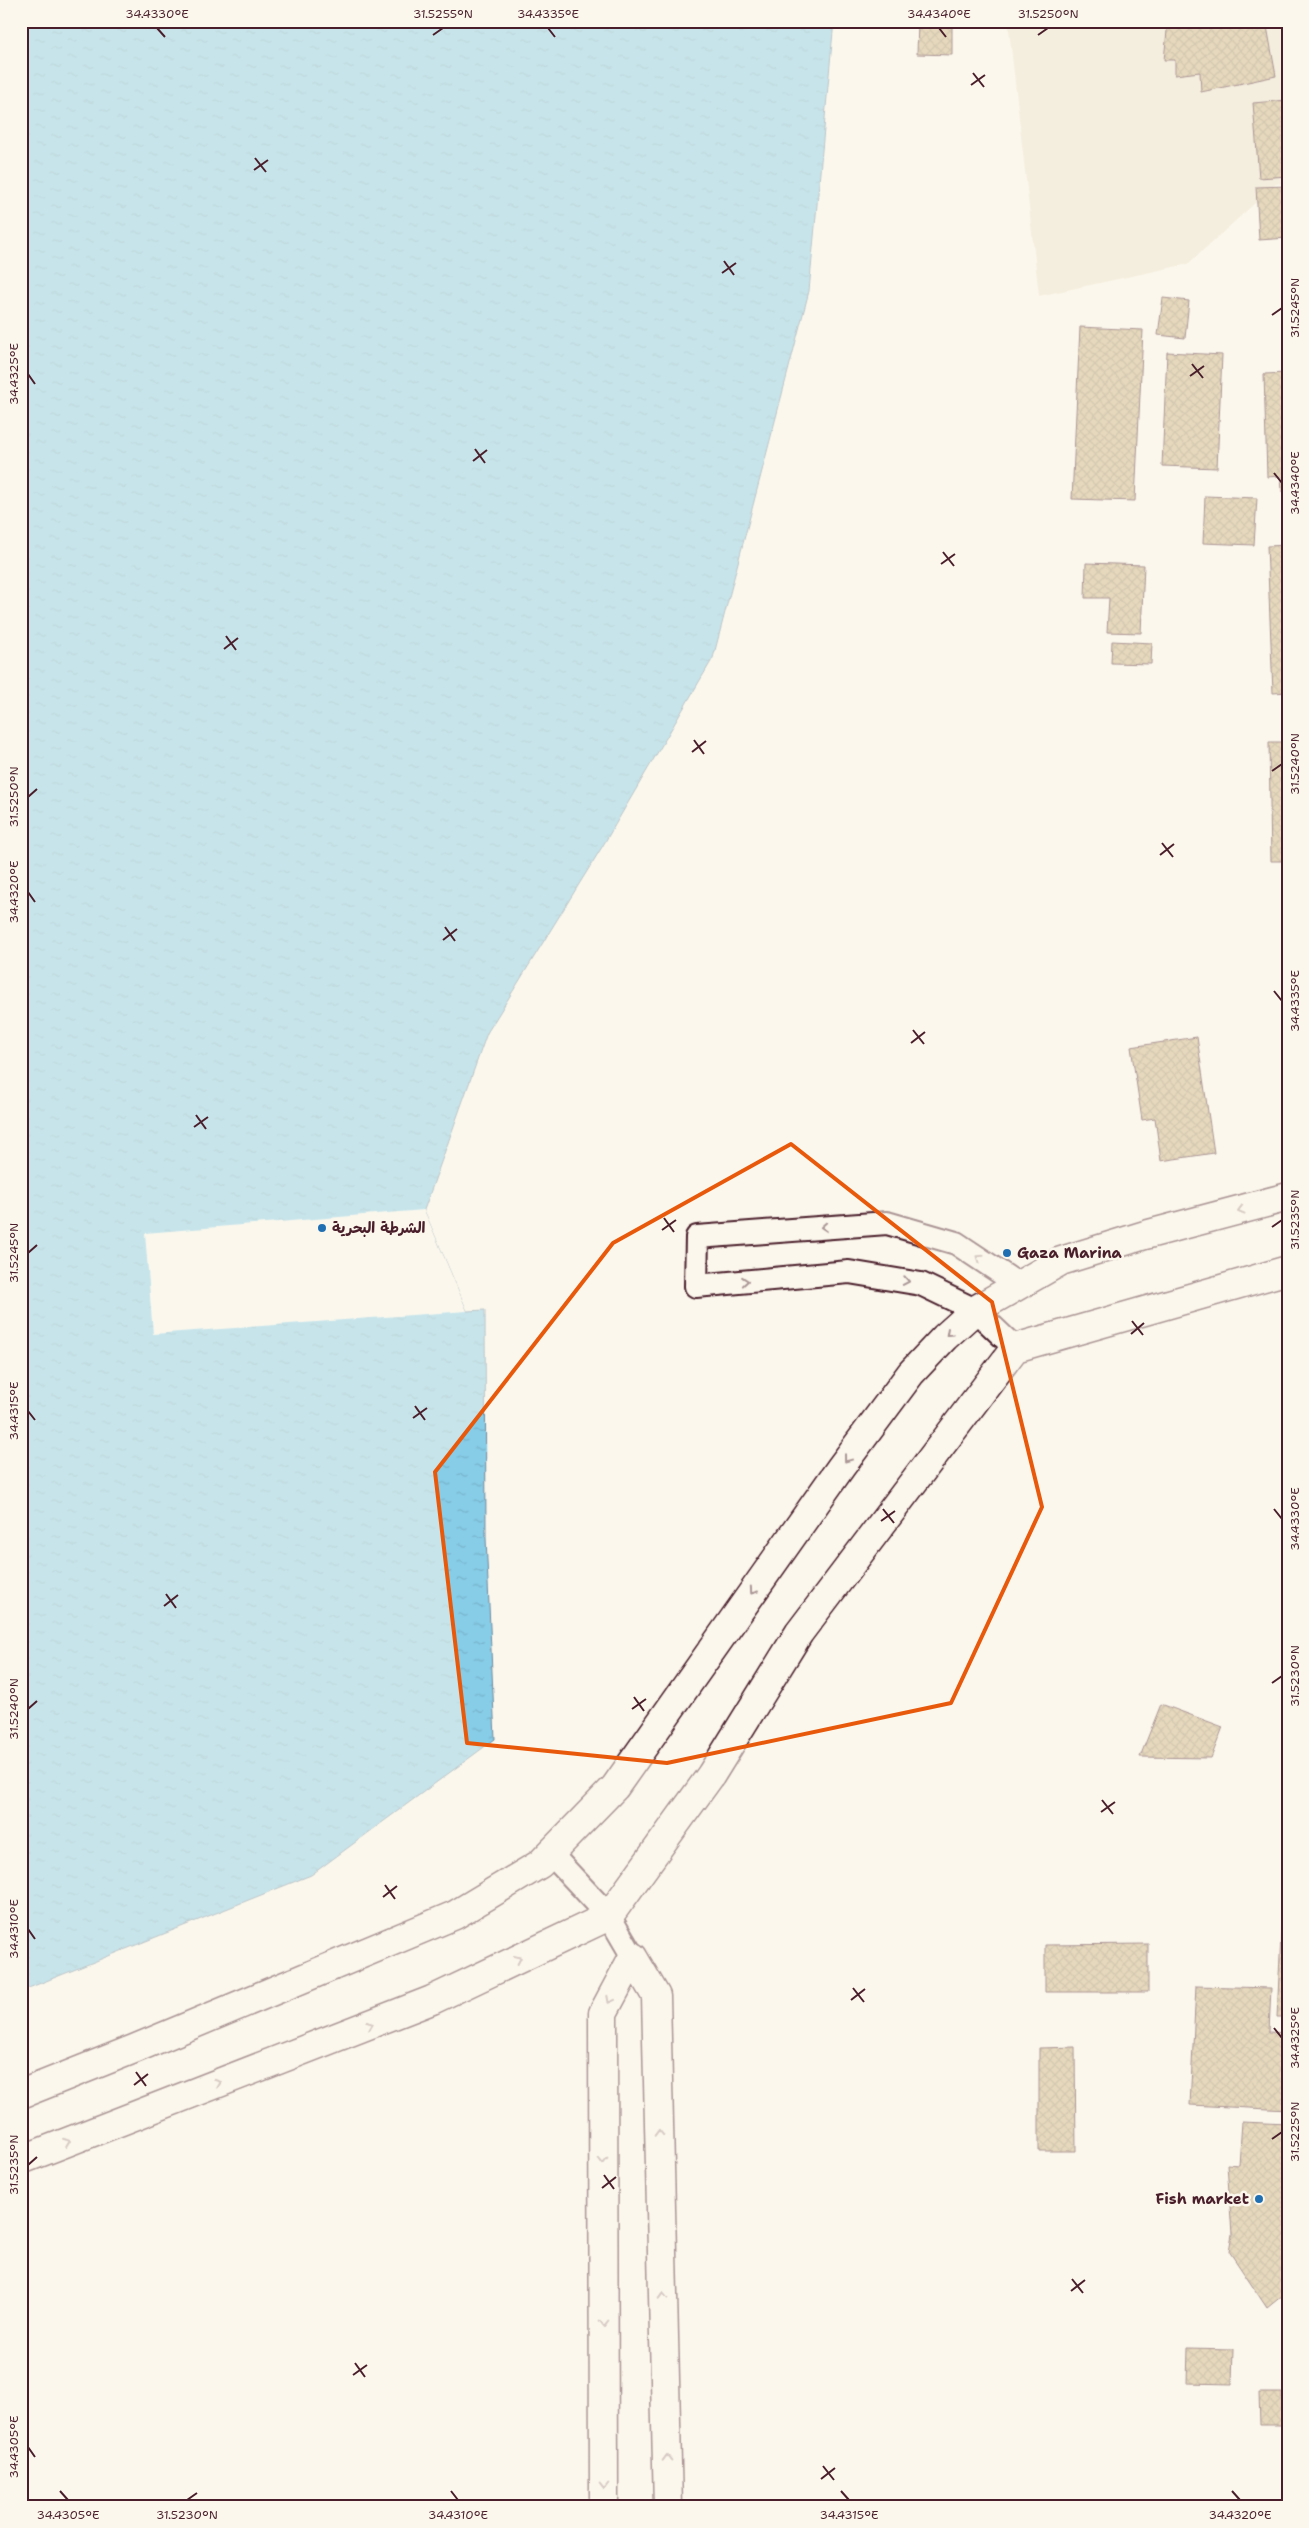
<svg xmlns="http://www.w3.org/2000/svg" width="1309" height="2528" font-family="'Shantell Sans','Playpen Sans Arabic',sans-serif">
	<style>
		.built { fill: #ece2cc }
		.water { fill: url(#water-ripples); stroke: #6f879c }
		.pier { fill: #fbf7ec }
		.building { fill: url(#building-cross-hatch); stroke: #4a1f2b }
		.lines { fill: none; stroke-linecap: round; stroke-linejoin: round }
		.lane-casing { stroke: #4a1f2b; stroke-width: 26 }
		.street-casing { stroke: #4a1f2b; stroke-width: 31 }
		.lane { stroke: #fbf7ec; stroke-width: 22 }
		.street { stroke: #fbf7ec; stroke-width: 28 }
		.oneway { stroke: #ab9695 }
		.marked { fill: none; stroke: #e8590c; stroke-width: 4; stroke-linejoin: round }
		.ticks { fill: none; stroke: #4a1f2b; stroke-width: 2 }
		.poi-dot { fill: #1f6fb2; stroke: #fbf7ec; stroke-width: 2 }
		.labels { text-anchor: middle; stroke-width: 5; stroke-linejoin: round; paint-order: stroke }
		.poi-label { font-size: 15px; font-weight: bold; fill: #4a1f2b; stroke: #fbf7ec; text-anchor: start }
		.neatline { fill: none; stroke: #4a1f2b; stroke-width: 2 }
		.ticks-label { font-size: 12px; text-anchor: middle; fill: #4a1f2b }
	</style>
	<defs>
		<pattern id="water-ripples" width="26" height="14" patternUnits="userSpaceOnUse" patternTransform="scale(1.25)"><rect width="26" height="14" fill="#87cde8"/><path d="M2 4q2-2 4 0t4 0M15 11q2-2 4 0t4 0" fill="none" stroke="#76b0c7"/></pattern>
		<pattern id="building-cross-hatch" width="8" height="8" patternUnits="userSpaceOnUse" patternTransform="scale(1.25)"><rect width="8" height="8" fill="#cab281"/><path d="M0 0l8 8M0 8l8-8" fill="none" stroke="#a6906a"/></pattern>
	</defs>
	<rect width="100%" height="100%" fill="#fbf7ec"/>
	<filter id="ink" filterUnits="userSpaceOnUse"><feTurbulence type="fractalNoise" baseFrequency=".02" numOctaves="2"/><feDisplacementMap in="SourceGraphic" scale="10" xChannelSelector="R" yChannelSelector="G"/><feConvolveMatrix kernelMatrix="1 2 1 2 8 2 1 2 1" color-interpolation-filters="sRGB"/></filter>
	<g filter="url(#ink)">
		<path class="built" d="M1008,21h280v162l-12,1 -88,80 -149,32z"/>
		<path class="water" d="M21,21h813l-25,270 -96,367 -111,189 -115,186 -63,177 43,101 18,-1 1,228 9,201 -184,136 -290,116z"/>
		<path class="pier" d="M424,1210l43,101 -314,23 -8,-101z"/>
		<path class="building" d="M918,21h34v34l-35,-1z
			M1168,21h98l10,55 -75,16 -1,-20 -25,3v-15h-11z
			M1287,100l1,76 -29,2 -6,-75z
			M1288,186v52l-29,2 -3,-53z
			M1285,243h3v53z
			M1163,298l26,3 -4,37 -27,-3z
			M1080,327l63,3 -8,171 -63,-2z
			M1167,352l55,3 -5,113 -55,-2z
			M1288,373v119h-6l-1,-16 -14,1 -3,-103z
			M1205,496l52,2 -3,47 -51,-2z
			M1288,545v147l-15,1 -6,-147z
			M1086,563l58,2 -3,68 -34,-1 2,-34h-24z
			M1112,641l40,2 -1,21 -40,-1z
			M1269,742h19v119h-17z
			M1197,1037l17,116 -53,8 -6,-43 -13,2 -11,-73z
			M1161,1704l62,23 -12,31 -71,-1z
			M1283,1894h5v123h-11z
			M1148,1944v48h-103v-47z
			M1196,1986l75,2 -2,44 19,1v77l-98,-5z
			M1075,2047l1,104h-37v-103z
			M1242,2122l46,2v167l-21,17 -38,-57 3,-17 -5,-70 12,1z
			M1188,2348l45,1 -1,35 -45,-1z
			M1259,2393h23v32h-22z
			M1285,2462h3v45h-2z"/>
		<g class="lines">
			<defs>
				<path id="lane" d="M1015,1348l-40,-38 -54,-26 -72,-12 -153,14 1,-49 190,-14 69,20 63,42
					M550,1853l59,63 24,41"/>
				<path id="street" d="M633,1957l23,39 12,511
					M21,2094l113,-45 321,-134 85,-51 75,-77 226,-320 70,-94 34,-36 30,-27 86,-49 84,-26 143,-38
					M21,2160l411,-160 177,-84 102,-141 88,-142 216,-285 273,-78
					M604,2507l-1,-494 30,-56"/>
			</defs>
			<use href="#lane" class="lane-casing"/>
			<use href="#street" class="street-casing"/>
			<use href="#lane" class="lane"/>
			<use href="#street" class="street"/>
		</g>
		<defs><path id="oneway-chevron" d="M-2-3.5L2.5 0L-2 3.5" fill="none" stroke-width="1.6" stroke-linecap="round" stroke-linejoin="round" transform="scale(1.25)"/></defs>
		<g class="oneway">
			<use href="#oneway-chevron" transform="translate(1241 1210) rotate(165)"/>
			<use href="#oneway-chevron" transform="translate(824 1227) rotate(176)"/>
			<use href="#oneway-chevron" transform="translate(979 1258) rotate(-146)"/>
			<use href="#oneway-chevron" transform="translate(745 1281) rotate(-5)"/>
			<use href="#oneway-chevron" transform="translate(906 1281) rotate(10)"/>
			<use href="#oneway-chevron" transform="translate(949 1333) rotate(138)"/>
			<use href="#oneway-chevron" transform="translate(847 1459) rotate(127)"/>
			<use href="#oneway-chevron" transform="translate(753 1591) rotate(125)"/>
			<use href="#oneway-chevron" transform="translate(518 1959) rotate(-25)"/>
			<use href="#oneway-chevron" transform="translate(610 2000) rotate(118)"/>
			<use href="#oneway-chevron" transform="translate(370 2025) rotate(-21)"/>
			<use href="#oneway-chevron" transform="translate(218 2083) rotate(-21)"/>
			<use href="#oneway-chevron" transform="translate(659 2133) rotate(-91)"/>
			<use href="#oneway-chevron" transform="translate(67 2142) rotate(-21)"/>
			<use href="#oneway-chevron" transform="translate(603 2161) rotate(90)"/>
			<use href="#oneway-chevron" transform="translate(663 2296) rotate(-91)"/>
			<use href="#oneway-chevron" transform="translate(604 2323) rotate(90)"/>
			<use href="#oneway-chevron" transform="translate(667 2458) rotate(-91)"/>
			<use href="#oneway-chevron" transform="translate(604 2486) rotate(90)"/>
		</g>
	</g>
	<path d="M0 0H1309V2528H0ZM791,1144l201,158 50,205 -91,196 -284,60 -200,-20 -32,-271 178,-229z" fill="#fbf7ec" fill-opacity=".55" fill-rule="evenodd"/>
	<path class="marked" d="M791,1144l201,158 50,205 -91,196 -284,60 -200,-20 -32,-271 178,-229z"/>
	<path class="ticks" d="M157,28l8,9M548,28l7,9M939,28l7,9M433,35l10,-7M1038,35l10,-7M973,73l11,14M971,85l14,-10M255,158l11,14M254,170l14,-10M724,261l10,14M722,273l14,-10M1272,315l10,-7M1192,364l11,14M28,374l7,10M1190,376l14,-10M475,449l10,14M473,461l14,-11M1274,473l8,10M943,552l11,14M941,564l14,-10M226,636l10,14M224,649l14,-11M694,740l10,14M692,752l14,-11M1272,771l10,-7M28,797l9,-8M1162,843l11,14M1160,855l14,-11M28,892l7,10M445,927l10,14M443,940l14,-11M1274,991l8,10M913,1030l11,14M911,1043l14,-11M196,1115l10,14M194,1127l14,-10M664,1218l10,14M1272,1227l10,-7M662,1230l14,-10M28,1253l9,-8M1132,1321l11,14M1131,1334l13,-11M415,1406l10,14M28,1411l7,9M413,1418l14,-10M883,1509l11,14M1274,1509l8,10M881,1521l14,-10M166,1594l10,14M164,1606l14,-11M1272,1683l10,-7M634,1697l10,14M28,1709l9,-8M632,1709l14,-10M1102,1800l11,14M1101,1812l14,-10M385,1885l10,14M383,1897l14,-11M28,1929l7,10M853,1988l11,14M851,2000l14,-11M1274,2028l8,10M136,2072l10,14M134,2085l14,-11M1272,2139l10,-7M28,2165l9,-8M604,2175l10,14M602,2188l14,-11M1072,2279l11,14M1071,2291l14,-11M355,2363l10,14M353,2375l14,-10M28,2447l7,10M823,2466l11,14M821,2479l14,-11M60,2491l8,9M451,2491l7,9M841,2491l8,9M1232,2491l8,9M187,2500l10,-7"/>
	<g class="poi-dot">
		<circle cx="322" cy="1228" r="5"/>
		<circle cx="1007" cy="1253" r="5"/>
		<circle cx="1259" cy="2199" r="5"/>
	</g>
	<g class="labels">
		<g class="poi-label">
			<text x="332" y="1233">الشرطة البحرية</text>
			<text x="1017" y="1258">Gaza Marina</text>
			<text x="1249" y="2204" text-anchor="end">Fish market</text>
		</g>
	</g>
	<rect width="1309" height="2528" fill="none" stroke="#fbf7ec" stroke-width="55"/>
	<rect x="28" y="28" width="1254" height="2472" class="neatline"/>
	<g class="ticks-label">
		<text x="157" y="18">34.4330°E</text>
		<text x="443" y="18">31.5255°N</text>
		<text x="548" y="18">34.4335°E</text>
		<text x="939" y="18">34.4340°E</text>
		<text x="1048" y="18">31.5250°N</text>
		<text transform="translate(1295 308) rotate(-90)" y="4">31.5245°N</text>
		<text transform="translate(14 374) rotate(-90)" y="4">34.4325°E</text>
		<text transform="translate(1295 483) rotate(-90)" y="4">34.4340°E</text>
		<text transform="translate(1295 764) rotate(-90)" y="4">31.5240°N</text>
		<text transform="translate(14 797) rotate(-90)" y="4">31.5250°N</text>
		<text transform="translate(14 892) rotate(-90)" y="4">34.4320°E</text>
		<text transform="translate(1295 1001) rotate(-90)" y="4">34.4335°E</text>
		<text transform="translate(1295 1220) rotate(-90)" y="4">31.5235°N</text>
		<text transform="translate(14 1253) rotate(-90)" y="4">31.5245°N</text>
		<text transform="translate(14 1411) rotate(-90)" y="4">34.4315°E</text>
		<text transform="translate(1295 1519) rotate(-90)" y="4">34.4330°E</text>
		<text transform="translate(1295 1676) rotate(-90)" y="4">31.5230°N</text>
		<text transform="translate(14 1709) rotate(-90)" y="4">31.5240°N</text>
		<text transform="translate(14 1929) rotate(-90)" y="4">34.4310°E</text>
		<text transform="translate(1295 2038) rotate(-90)" y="4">34.4325°E</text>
		<text transform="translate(1295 2132) rotate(-90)" y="4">31.5225°N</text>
		<text transform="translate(14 2165) rotate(-90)" y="4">31.5235°N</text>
		<text transform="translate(14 2447) rotate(-90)" y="4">34.4305°E</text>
		<text x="68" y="2519">34.4305°E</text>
		<text x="187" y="2519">31.5230°N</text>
		<text x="458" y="2519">34.4310°E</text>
		<text x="849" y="2519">34.4315°E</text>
		<text x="1240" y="2519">34.4320°E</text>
	</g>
</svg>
